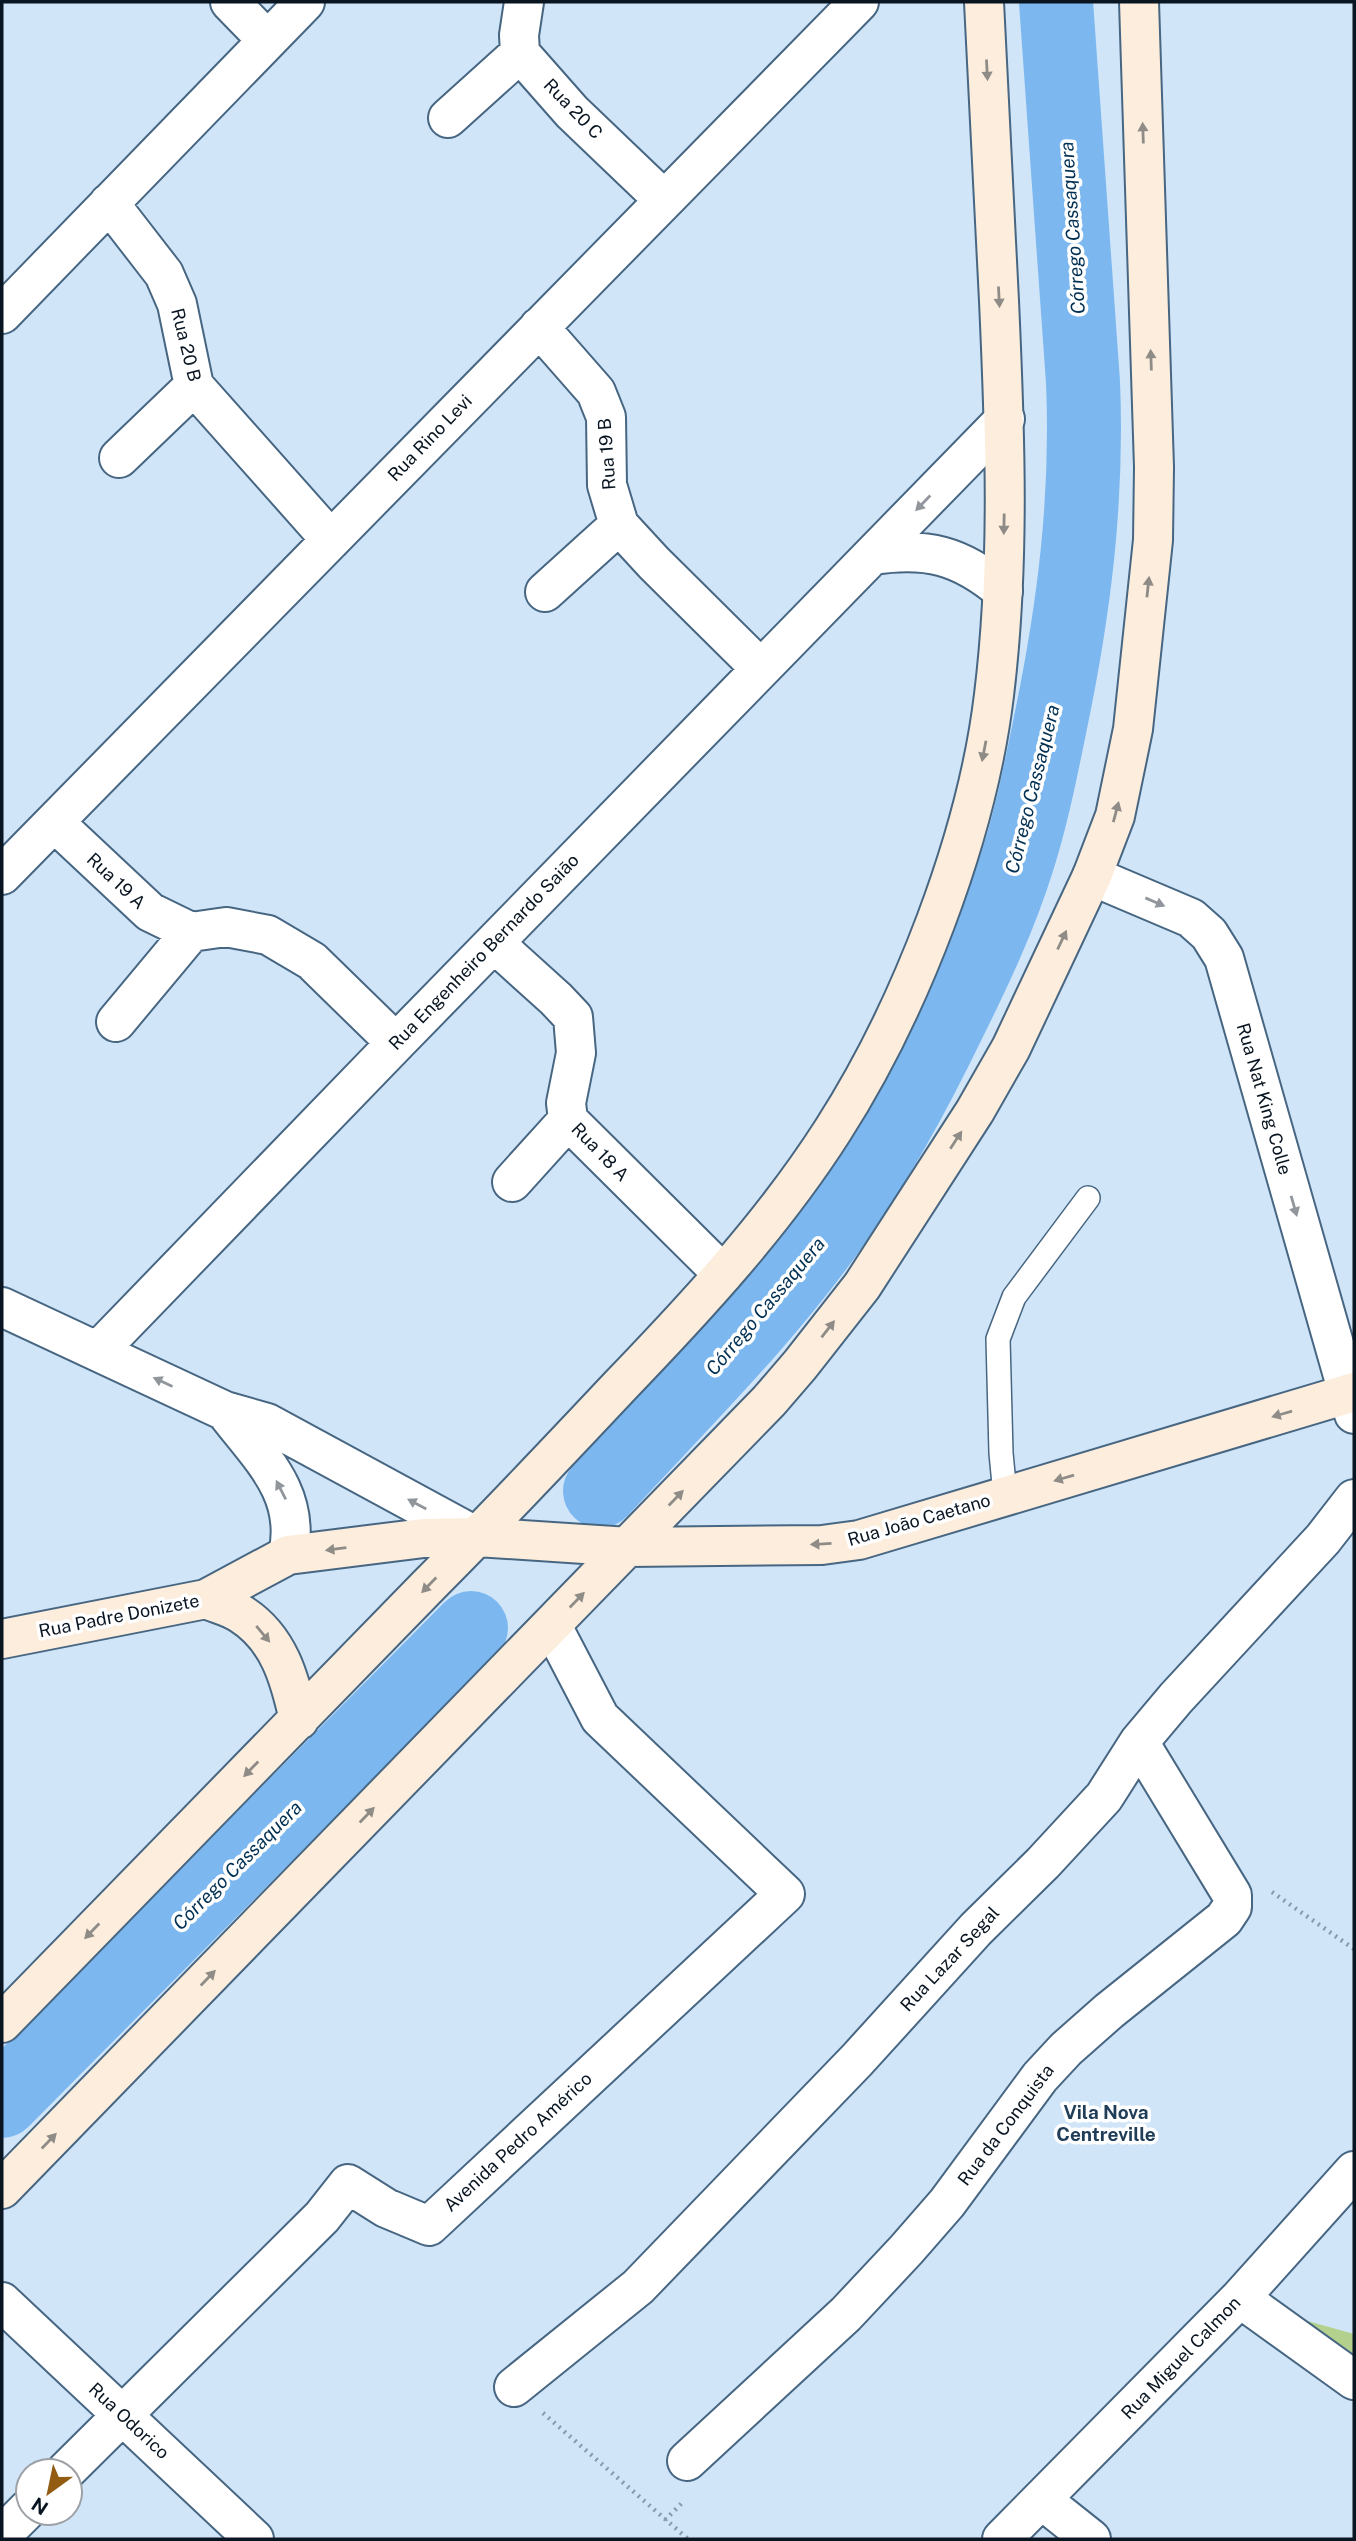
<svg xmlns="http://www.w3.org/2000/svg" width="1356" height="2541" font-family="'Public Sans',sans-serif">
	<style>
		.green { fill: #b3d18d }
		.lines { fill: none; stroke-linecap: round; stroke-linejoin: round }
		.river { stroke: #7cb8ef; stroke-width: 74 }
		.lane-casing { stroke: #476682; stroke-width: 26 }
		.street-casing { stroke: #476682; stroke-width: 42 }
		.secondary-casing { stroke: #476682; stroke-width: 42 }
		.path { stroke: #889aab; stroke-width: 4.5; stroke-dasharray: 2 5; stroke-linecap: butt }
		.lane { stroke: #fff; stroke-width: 23 }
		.street { stroke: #fff; stroke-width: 38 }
		.secondary { stroke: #fdeddc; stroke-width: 38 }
		.oneway { fill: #8f8c88 }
		.oneway2 { fill: #90969b }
		.labels { text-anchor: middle; stroke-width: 7; stroke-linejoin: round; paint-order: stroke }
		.street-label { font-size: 18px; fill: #091521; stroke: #fff }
		.water-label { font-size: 19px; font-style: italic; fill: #013053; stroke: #fff }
		.neighbourhood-label { font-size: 19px; font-weight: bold; fill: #213e59; stroke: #fff }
	</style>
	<rect width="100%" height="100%" fill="#d1e5f9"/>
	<path class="green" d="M1304,2320l50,14v20z"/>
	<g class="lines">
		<path class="river" d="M600,1491c82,-89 170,-175 239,-275 41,-60 76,-124 108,-190 27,-54 53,-109 71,-167 14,-44 23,-90 32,-134 24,-115 38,-225 33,-343l-27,-380
			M2,2101l469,-473"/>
		<defs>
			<path id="lane" d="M1005,1495l-4,-42 -3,-114 16,-42 74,-99"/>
			<path id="street" d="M230,2l37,38
				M524,2l-5,33 1,18 52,59 92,88
				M448,118l72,-65
				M109,203l55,71 13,30 17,82 137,154
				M2,314l303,-312
				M539,327l57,65 10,25 1,68 12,40 35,38 107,106
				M119,458l75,-72
				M873,555c54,-8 87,0 130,36
				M545,592l74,-67
				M54,822l96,90 41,20 35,-5 42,8 44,26 84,82
				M2,875l857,-873
				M1092,876l99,42 18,16 15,24 130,456
				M494,943l62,56 17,18 3,36 -10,50 2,17 155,154
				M116,1022l75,-90
				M512,1182l56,-62
				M2,1307l223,104 42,12 210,114
				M98,1351l298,-308 609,-624
				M225,1411c35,46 77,82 63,144
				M1240,2298l114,82
				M2,2302l252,237
				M514,2387l124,-100 219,-227 119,-131 67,-66 61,-66 35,-55 37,-44 147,-159 31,-40
				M687,2461l159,-147 60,-64 41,-47 93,-126 26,-28 43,-38 115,-92 8,-12v-12l-93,-153
				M66,2471l256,-254 26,-33 38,24 43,18 356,-332 -185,-176 -48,-92
				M1042,2500l49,39
				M2,2535l26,-26
				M1002,2539l238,-241 114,-127"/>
			<path id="secondary" d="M206,1599c11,5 25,8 35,15 38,24 49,65 58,106
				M2,1639l204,-40 82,-44 136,-17 53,-1 152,10 193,-2 37,-5 495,-148
				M2,2023c142,-145 284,-291 426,-437 65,-65 128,-132 191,-199 77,-80 154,-163 214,-257 77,-120 144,-293 161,-435 16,-130 11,-263 5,-394 -5,-100 -10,-200 -15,-299
				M2,2189l767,-788 31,-36 62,-79 113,-175 36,-63 81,-172 23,-60 18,-87 20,-189 1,-73 -15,-465"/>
		</defs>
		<use href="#lane" class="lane-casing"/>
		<use href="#street" class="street-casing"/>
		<use href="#secondary" class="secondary-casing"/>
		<path class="path" d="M1272,1892l82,57
			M543,2413l145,126
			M665,2520l19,-19"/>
		<use href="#lane" class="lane"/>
		<use href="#street" class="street"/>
		<use href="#secondary" class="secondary"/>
	</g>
	<defs><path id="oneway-solid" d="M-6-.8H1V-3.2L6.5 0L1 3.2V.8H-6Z" transform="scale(1.75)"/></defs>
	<g class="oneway">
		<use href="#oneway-solid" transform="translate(987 70) rotate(87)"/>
		<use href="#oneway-solid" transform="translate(1143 133) rotate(-92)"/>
		<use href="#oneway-solid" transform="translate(999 297) rotate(87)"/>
		<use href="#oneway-solid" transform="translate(1151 360) rotate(-92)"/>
		<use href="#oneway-solid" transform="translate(1004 524) rotate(91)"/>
		<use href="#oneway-solid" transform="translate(1148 587) rotate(-84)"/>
		<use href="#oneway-solid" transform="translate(984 751) rotate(101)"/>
		<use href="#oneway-solid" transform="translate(1116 812) rotate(-75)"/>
		<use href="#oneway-solid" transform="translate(1062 940) rotate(-65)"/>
		<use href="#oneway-solid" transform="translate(956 1140) rotate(-57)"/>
		<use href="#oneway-solid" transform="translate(828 1329) rotate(-52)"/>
		<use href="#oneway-solid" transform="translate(1282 1414) rotate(164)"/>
		<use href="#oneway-solid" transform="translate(1064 1478) rotate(164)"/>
		<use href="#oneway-solid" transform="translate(676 1498) rotate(-46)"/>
		<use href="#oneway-solid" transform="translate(821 1544) rotate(177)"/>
		<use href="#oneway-solid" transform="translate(336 1549) rotate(173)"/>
		<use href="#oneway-solid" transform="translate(429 1585) rotate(134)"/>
		<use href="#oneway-solid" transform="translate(577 1600) rotate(-46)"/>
		<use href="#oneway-solid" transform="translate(263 1634) rotate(50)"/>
		<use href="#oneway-solid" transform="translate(251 1769) rotate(134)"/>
		<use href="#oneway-solid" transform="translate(367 1815) rotate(-46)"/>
		<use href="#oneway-solid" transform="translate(92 1931) rotate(134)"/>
		<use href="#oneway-solid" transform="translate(208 1978) rotate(-46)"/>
		<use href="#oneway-solid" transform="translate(49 2141) rotate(-46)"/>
	</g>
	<g class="oneway2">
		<use href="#oneway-solid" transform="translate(923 503) rotate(134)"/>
		<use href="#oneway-solid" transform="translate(1155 902) rotate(23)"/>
		<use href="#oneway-solid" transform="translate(1294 1206) rotate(74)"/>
		<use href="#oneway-solid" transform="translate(163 1382) rotate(-155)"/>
		<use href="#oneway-solid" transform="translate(281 1490) rotate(-117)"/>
		<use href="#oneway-solid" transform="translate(417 1504) rotate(-152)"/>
	</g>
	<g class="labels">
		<g class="street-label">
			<text transform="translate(573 109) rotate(46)" y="6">Rua 20 C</text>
			<text transform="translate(186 345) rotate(76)" y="6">Rua 20 B</text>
			<text transform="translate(430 438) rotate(-46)" y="6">Rua Rino Levi</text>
			<text transform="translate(607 454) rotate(-94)" y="6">Rua 19 B</text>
			<text transform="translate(116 881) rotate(43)" y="6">Rua 19 A</text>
			<text transform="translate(484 952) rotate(-46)" y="6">Rua Engenheiro Bernardo Saião</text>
			<text transform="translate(1264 1099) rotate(74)" y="6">Rua Nat King Colle</text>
			<text transform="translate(600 1152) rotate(46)" y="6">Rua 18 A</text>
			<text transform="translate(919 1520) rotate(-16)" y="6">Rua João Caetano</text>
			<text transform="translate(119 1616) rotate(-11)" y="6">Rua Padre Donizete</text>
			<text transform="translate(950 1959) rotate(-47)" y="6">Rua Lazar Segal</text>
			<text transform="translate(1006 2125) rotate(-53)" y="6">Rua da Conquista</text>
			<text transform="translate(518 2142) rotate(-43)" y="6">Avenida Pedro Américo</text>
			<text transform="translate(1181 2358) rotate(-46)" y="6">Rua Miguel Calmon</text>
			<text transform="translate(129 2421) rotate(43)" y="6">Rua Odorico</text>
		</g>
		<g class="water-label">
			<text transform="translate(1072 228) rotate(-94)" y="7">Córrego Cassaquera</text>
			<text transform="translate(1032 789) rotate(-76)" y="7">Córrego Cassaquera</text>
			<text transform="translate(765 1306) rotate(-50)" y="7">Córrego Cassaquera</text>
			<text transform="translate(237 1865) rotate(-45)" y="7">Córrego Cassaquera</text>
		</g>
		<g class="neighbourhood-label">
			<text x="1106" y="2119">Vila Nova<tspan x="1106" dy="22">Centreville</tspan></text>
		</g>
	</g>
	<rect width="1356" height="2541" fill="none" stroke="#091521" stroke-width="7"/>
	<g transform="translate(49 2492) rotate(213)"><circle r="33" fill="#ffffff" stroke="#9da1a6" stroke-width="2"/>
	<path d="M0-5L12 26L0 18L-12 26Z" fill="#925c13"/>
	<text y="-10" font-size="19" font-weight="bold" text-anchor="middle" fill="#091521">N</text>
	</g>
</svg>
